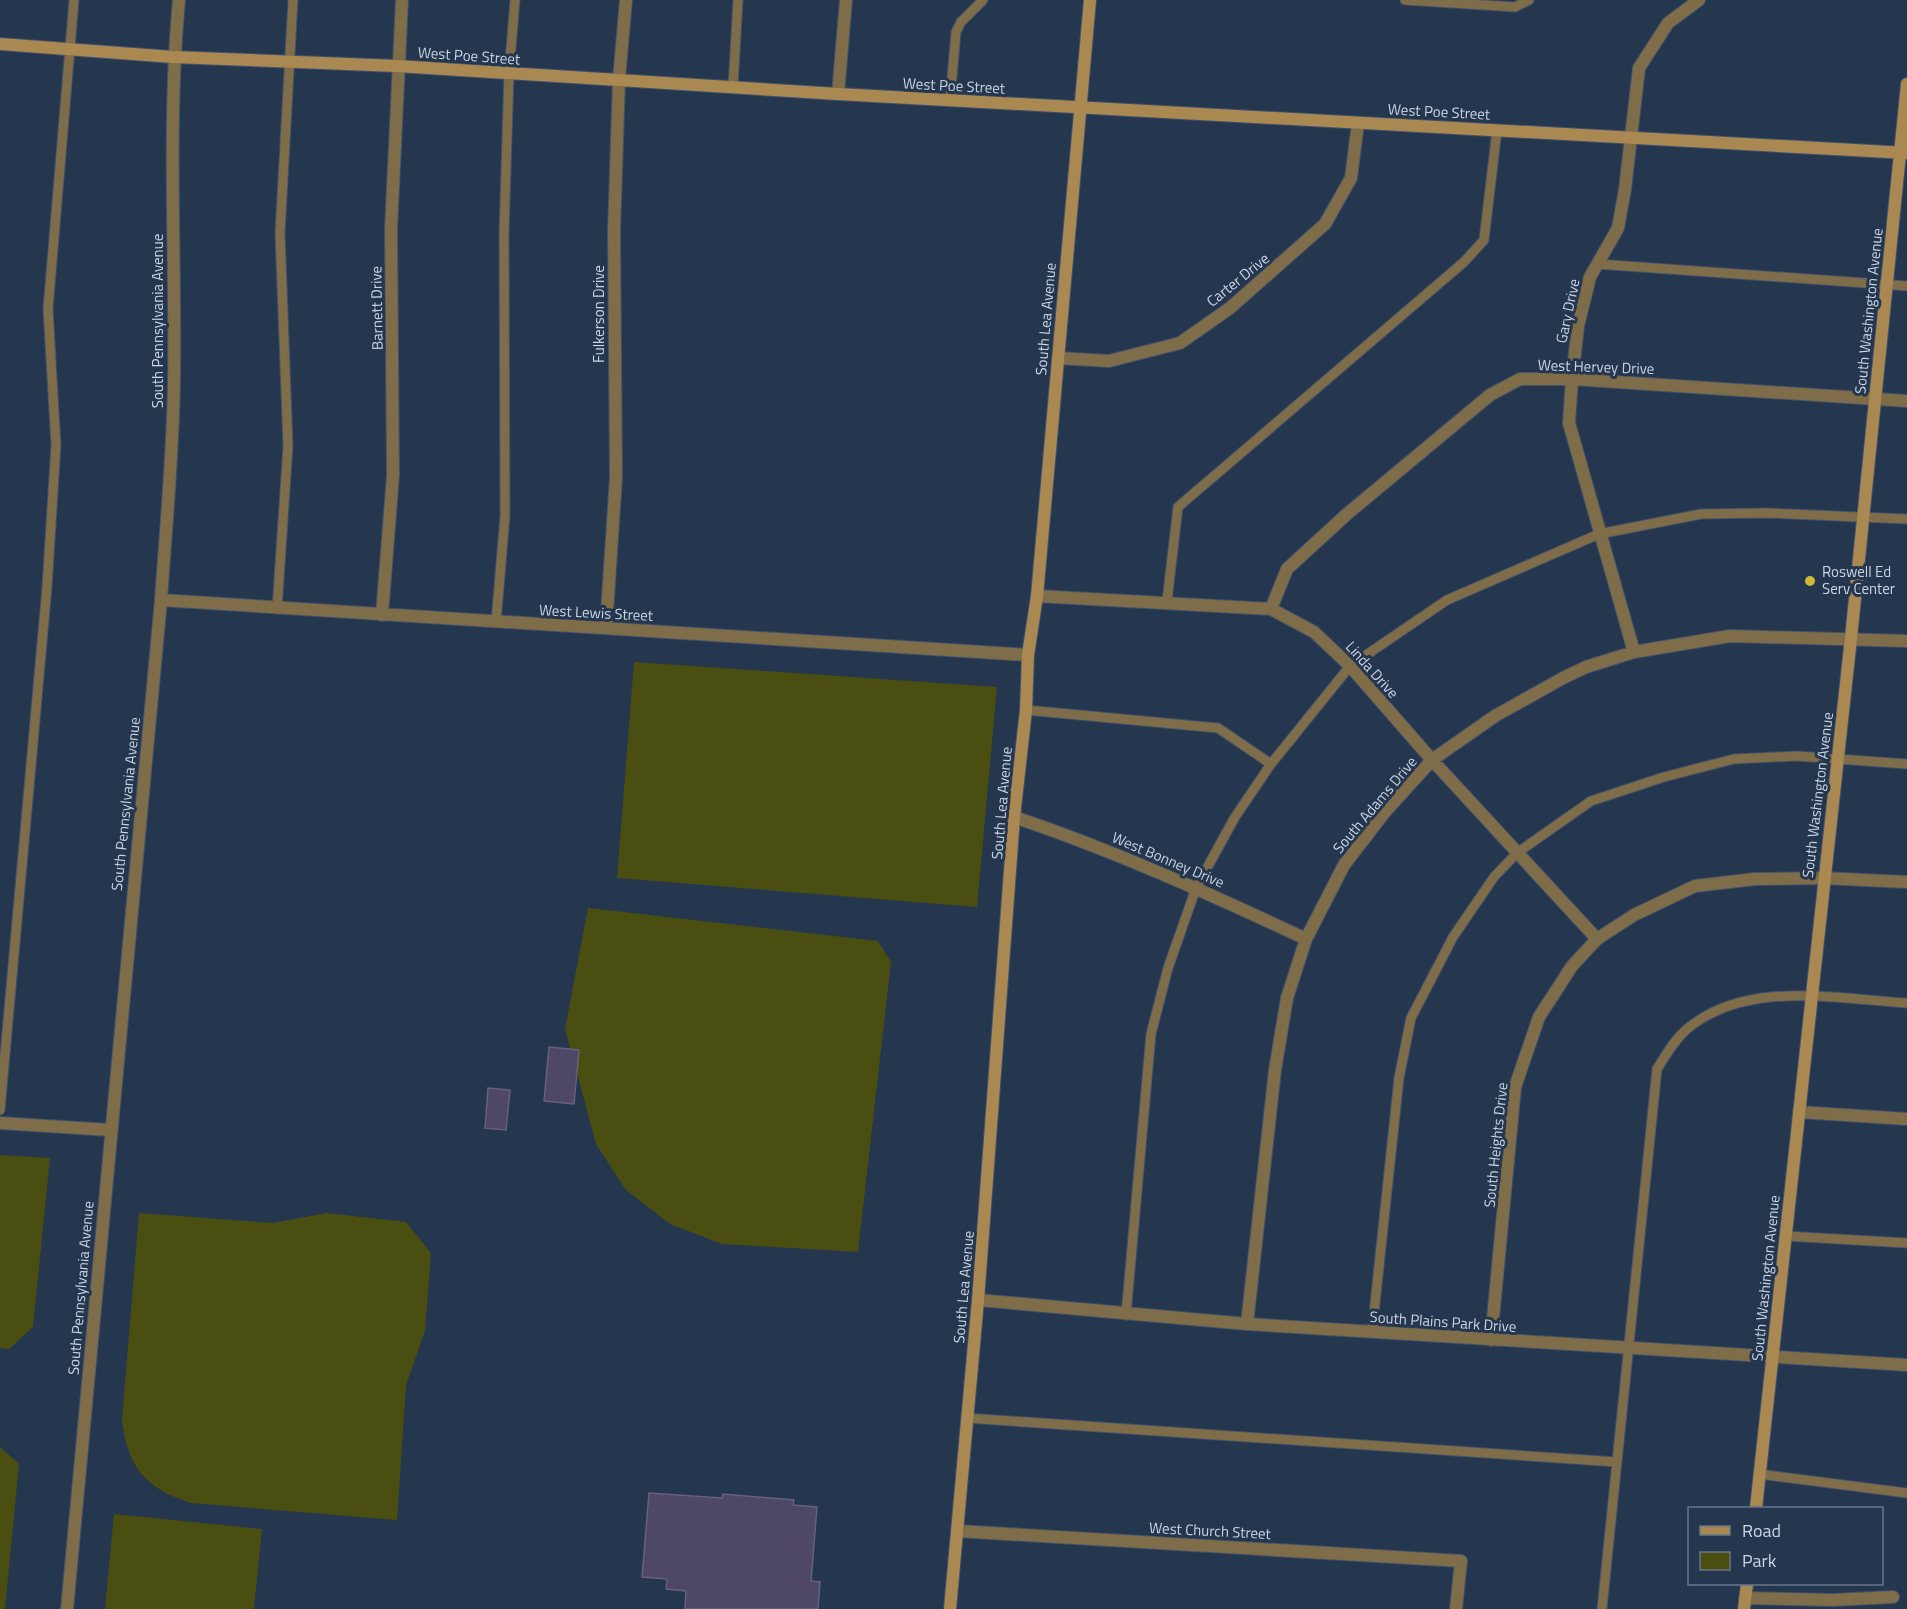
<svg xmlns="http://www.w3.org/2000/svg" width="1907" height="1609" font-family="'Titillium Web',sans-serif">
	<style>
		.green { fill: #4b4e11 }
		.building { fill: #4e4765; stroke: #665f7e; stroke-width: 1.5 }
		.lines { fill: none; stroke-linecap: round; stroke-linejoin: round }
		.lane-casing { stroke: #43526a; stroke-width: 11 }
		.street-casing { stroke: #43526a; stroke-width: 14 }
		.secondary-casing { stroke: #43526a; stroke-width: 14 }
		.lane { stroke: #7f6c49; stroke-width: 9 }
		.street { stroke: #7f6c49; stroke-width: 12 }
		.secondary { stroke: #a98951; stroke-width: 12 }
		.poi-dot { fill: #ceb838; stroke: #25364f; stroke-width: 2 }
		.labels { text-anchor: middle; stroke-width: 6; stroke-linejoin: round; paint-order: stroke }
		.street-label { font-size: 15px; fill: #c9d4e4; stroke: #25364f }
		.poi-label { font-size: 15px; fill: #c9d4e4; stroke: #25364f; text-anchor: start }
	</style>
	<rect width="100%" height="100%" fill="#25364f"/>
	<path class="green" d="M634,662l363,25 -20,220 -360,-29z
		M588,908l290,33 13,21 -33,290 -136,-8 -52,-20 -44,-34 -30,-46 -31,-115z
		M0,1155l50,3 -17,169 -24,22 -9,-1z
		M139,1213l134,10 54,-10 79,9 25,31 -6,78 -19,54 -9,135 -206,-17c-46,-15 -63,-35 -69,-83z
		M0,1447l19,17 -14,145h-5z
		M114,1514l148,15 -8,80h-149z"/>
	<path class="building" d="M549,1047l30,3 -5,54 -30,-3z
		M488,1088l22,2 -4,40 -21,-2z
		M649,1493l73,5 1,-4 71,6 -1,5 24,2 -6,74 9,1 -2,27h-133l1,-18 -20,-2 1,-10 -25,-2z"/>
	<g class="lines">
		<defs>
			<path id="lane" d="M1405,0l110,7 14,-7
				M733,87l5,-87
				M950,100l6,-68 5,-10 22,-22
				M1597,264l310,22
				M1167,601l11,-94 286,-245 20,-22 13,-110
				M277,609l11,-163 -8,-213 13,-233
				M496,622l9,-106 -1,-283 5,-160 6,-73
				M1026,710l192,18 53,36
				M0,1110l47,-523 9,-142 -8,-136 26,-309
				M1785,1236l122,7
				M1126,1315l25,-281 17,-66 28,-80 39,-71 36,-53 79,-98 97,-66 152,-66 102,-20 65,-1 141,6
				M1372,1332l27,-254 12,-60 42,-81 41,-60 23,-24 74,-52 73,-24 70,-18 63,-3 110,8
				M966,1418l651,44
				M1759,1474l148,19
				M1602,1609l55,-540c9,-14 17,-29 30,-40 60,-50 149,-30 220,-26"/>
			<path id="street" d="M838,94l8,-94
				M1058,358l51,3 71,-18 50,-35 95,-84 26,-46 7,-55
				M1037,596l234,13 43,23 36,34 82,94 165,179
				M161,600l867,55
				M1271,609l16,-40 60,-55 143,-119 30,-16h52l335,22
				M382,615l11,-140 -2,-246 11,-229
				M606,628l10,-151 -2,-246 5,-152 7,-79
				M1634,652l-65,-229 3,-44 6,-53 12,-49 28,-49 7,-39 14,-121 29,-45 31,-23
				M1014,817c101,34 196,77 292,122
				M1799,1112l108,7
				M0,1123l110,7
				M978,1300l269,24 660,41
				M1247,1324l28,-254 12,-72 19,-59 38,-74 40,-52 48,-53 63,-44 68,-38 23,-11 48,-15 96,-16 177,5
				M1491,1340l24,-253 24,-70 33,-51 25,-27 37,-24 61,-29 60,-7 68,-1 84,4
				M957,1531l504,30 -5,48
				M1745,1598l87,2 61,-3
				M67,1609l94,-1009c5,-73 12,-145 13,-218 2,-127 -7,-255 5,-382"/>
			<path id="secondary" d="M0,44l173,13 224,9 441,28 1069,59
				M1756,1508l95,-870 56,-554
				M950,1609l28,-309 36,-483 12,-107 2,-55 9,-59 53,-596
				M1744,1609l3,-25"/>
		</defs>
		<use href="#lane" class="lane-casing"/>
		<use href="#street" class="street-casing"/>
		<use href="#secondary" class="secondary-casing"/>
		<use href="#lane" class="lane"/>
		<use href="#street" class="street"/>
		<use href="#secondary" class="secondary"/>
	</g>
	<circle class="poi-dot" cx="1810" cy="581" r="6"/>
	<g class="labels">
		<g class="street-label">
			<text transform="translate(469 56) rotate(4)" y="5">West Poe Street</text>
			<text transform="translate(954 86) rotate(3)" y="5">West Poe Street</text>
			<text transform="translate(1439 112) rotate(3)" y="5">West Poe Street</text>
			<text transform="translate(1238 280) rotate(-39)" y="5">Carter Drive</text>
			<text transform="translate(377 308) rotate(-91)" y="5">Barnett Drive</text>
			<text transform="translate(1568 311) rotate(-78)" y="5">Gary Drive</text>
			<text transform="translate(1869 311) rotate(-84)" y="5">South Washington Avenue</text>
			<text transform="translate(599 314) rotate(-90)" y="5">Fulkerson Drive</text>
			<text transform="translate(1046 319) rotate(-85)" y="5">South Lea Avenue</text>
			<text transform="translate(158 321) rotate(-90)" y="5">South Pennsylvania Avenue</text>
			<text transform="translate(1596 367) rotate(2)" y="5">West Hervey Drive</text>
			<text transform="translate(596 613) rotate(3)" y="5">West Lewis Street</text>
			<text transform="translate(1372 670) rotate(48)" y="5">Linda Drive</text>
			<text transform="translate(1818 795) rotate(-83)" y="5">South Washington Avenue</text>
			<text transform="translate(1002 803) rotate(-85)" y="5">South Lea Avenue</text>
			<text transform="translate(126 804) rotate(-84)" y="5">South Pennsylvania Avenue</text>
			<text transform="translate(1375 805) rotate(-50)" y="5">South Adams Drive</text>
			<text transform="translate(1168 860) rotate(23)" y="5">West Bonney Drive</text>
			<text transform="translate(1496 1145) rotate(-84)" y="5">South Heights Drive</text>
			<text transform="translate(1766 1278) rotate(-84)" y="5">South Washington Avenue</text>
			<text transform="translate(964 1287) rotate(-85)" y="5">South Lea Avenue</text>
			<text transform="translate(81 1288) rotate(-85)" y="5">South Pennsylvania Avenue</text>
			<text transform="translate(1443 1322) rotate(4)" y="5">South Plains Park Drive</text>
			<text transform="translate(1210 1531) rotate(3)" y="5">West Church Street</text>
		</g>
		<g class="poi-label">
			<text x="1822" y="577">Roswell Ed<tspan x="1822" dy="17">Serv Center</tspan></text>
		</g>
	</g>
	<rect x="1688" y="1507" width="195" height="78" fill="#25364f" stroke="#67758b" stroke-width="1.5"/>
	<rect x="1700" y="1526" width="30" height="9" fill="#a98951" stroke="#67758b" stroke-width="1.5"/>
	<text x="1742" y="1537" font-size="18" fill="#c9d4e4">Road</text>
	<rect x="1700" y="1552" width="30" height="18" fill="#4b4e11" stroke="#67758b" stroke-width="1.5"/>
	<text x="1742" y="1567" font-size="18" fill="#c9d4e4">Park</text>
</svg>
